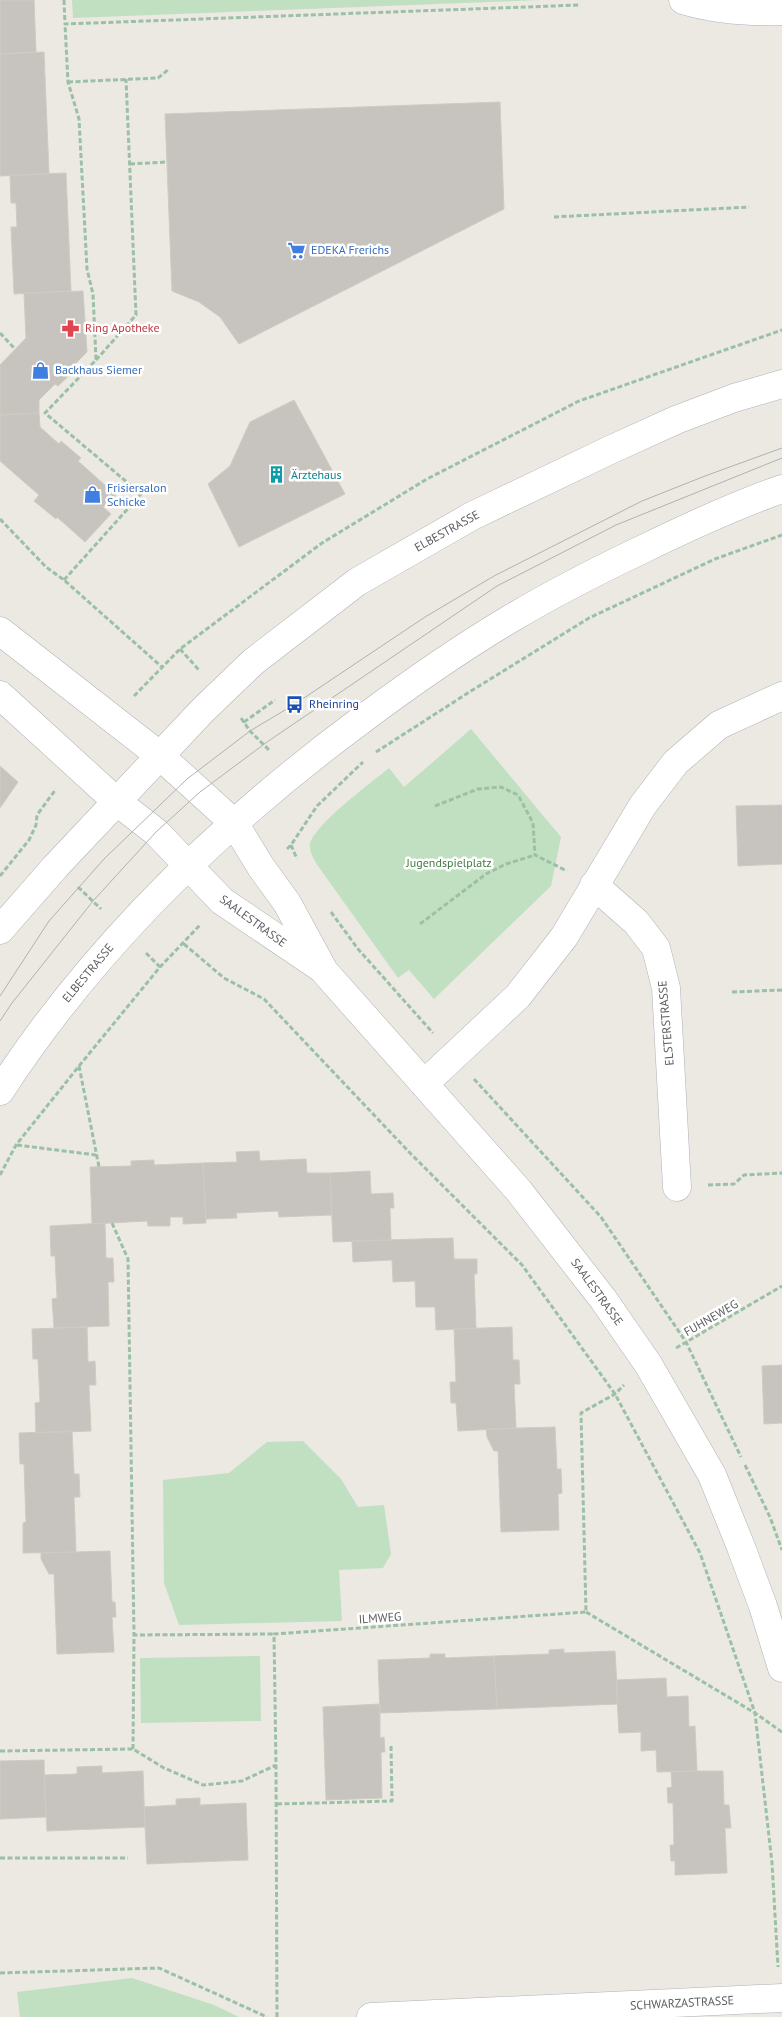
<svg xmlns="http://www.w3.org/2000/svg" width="782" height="2017" font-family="'PT Sans',sans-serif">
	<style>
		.green { fill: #c1e0c1 }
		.building { fill: #c7c4bf; stroke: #cfcbc1 }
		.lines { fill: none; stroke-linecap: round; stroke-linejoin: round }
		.street-casing { stroke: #afb2b6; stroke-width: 29 }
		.secondary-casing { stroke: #afb1b6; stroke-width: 29 }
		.path { stroke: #9bc0a6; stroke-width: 3; stroke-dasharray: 5 2.5; stroke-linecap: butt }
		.street { stroke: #fff; stroke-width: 28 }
		.secondary { stroke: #fff; stroke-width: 28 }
		.tram { stroke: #b0b1b1; stroke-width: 1 }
		.labels { text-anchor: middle; stroke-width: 5; stroke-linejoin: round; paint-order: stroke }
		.shop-label { font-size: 12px; fill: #366cbe; stroke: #fff; text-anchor: start }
		.health-label { font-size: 12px; fill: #be3a42; stroke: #fff; text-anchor: start }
		.culture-label { font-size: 12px; fill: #0d838f; stroke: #fff; text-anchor: start }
		.street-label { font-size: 12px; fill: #5a5d61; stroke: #fff }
		.transit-label { font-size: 12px; fill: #164399; stroke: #fff; text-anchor: start }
		.park-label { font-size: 12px; fill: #3e7c41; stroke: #fff }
	</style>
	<rect width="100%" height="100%" fill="#ebe9e2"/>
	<path class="green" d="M72,0h470l-469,18z
		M471,729l90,108 -10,49 -117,113 -25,-29 -11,8 -80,-112c-4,-6 -9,-14 -8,-22 5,-20 62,-62 79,-76l15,19z
		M303,1441l38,38 17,28 26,-2 7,49 -8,14 -44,2 3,51 -163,4 -15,-42 -1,-103 66,-7 38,-31z
		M260,1656l1,65 -120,2 -1,-65z
		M132,1978l82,27 25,12h-219l-3,-25z"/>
	<path class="building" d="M0,0h34l2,52 -36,2z
		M44,52l5,122 -49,2v-122z
		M500,102l4,107 -265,135 -19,-27 -21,-15 -27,-11 -7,-177z
		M66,173l5,118 -57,3 -3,-67h6l-1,-24h-5l-1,-28z
		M83,291l4,61 -13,13 3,3 -19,18 -3,-2 -16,16v13l-39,2v-50l26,-27 -2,-45z
		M294,400l51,94 -106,53 -31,-63 22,-18 20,-44z
		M39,413l1,14 19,17 2,-3 20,17 -3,3 38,34 -13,12 8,7 -26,28 -28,-25 -1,2 -22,-18 5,-6 -39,-34v-46z
		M0,766l18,16 -18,26z
		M782,805v59l-44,2 -2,-60z
		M259,1151l1,10 46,-2 1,14h23l2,42 -53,2 -1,-6 -42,2 1,5 -31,1 -3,-56 34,-1 -1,-10z
		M154,1160v5l49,-2 3,60 -23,1v-7h-13v9h-22l-1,-5 -55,3 -2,-57 41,-1v-5z
		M370,1171l1,23 22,-1 1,15h-4l1,32 -58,2 -3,-69z
		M105,1223l1,35h7l1,24h-6l1,44 -55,2 -2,-29 5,-1 -2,-42h-4l-1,-30z
		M453,1238l1,21h23v15h-3l2,54 -40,2 -1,-23h-19l-1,-26 -22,1 -1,-22 -39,2 -1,-21z
		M87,1327l1,35 7,-1 1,24h-7l2,46 -55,2 -1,-30 5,-1 -2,-43h-5l-1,-30z
		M512,1327l1,33h6l1,24h-6l2,44 -58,3 -2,-28h-5l-1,-21h6l-2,-53z
		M782,1365v58l-18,1 -2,-58z
		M555,1427l2,42h4l1,24 -4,1 1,36 -58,2 -3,-81h-4l-7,-14 -1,-8z
		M72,1431l2,43h5l1,23h-6l2,55 -53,1v-30l3,-1 -2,-58h-4l-1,-31z
		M110,1551l2,51h3l1,15h-4l2,35 -57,2 -3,-80h-5l-8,-15v-6z
		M564,1649v4l51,-2 3,53 -121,5 -3,-53 55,-2v-4z
		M430,1654h15v4l49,-2 3,53 -117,4 -2,-53 52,-2z
		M666,1678l1,19 21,-1 1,31 6,-1 2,45 -40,1 -1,-22 -15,1v-19l-22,1 -3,-53z
		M380,1704v34l4,-1 1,15h-4l1,46 -56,2 -3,-93z
		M44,1760l2,57 -46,2v-58z
		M102,1766v7l41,-2 2,56 -98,4 -3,-56 33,-1v-7z
		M697,1771h26l1,34h5l2,23h-6l2,45 -52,2v-14h-4l-1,-16h4l-1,-42h-5l-1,-15 5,-1 -1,-15z
		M200,1798v7l46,-2 2,57 -101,4 -3,-57 32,-2v-6z"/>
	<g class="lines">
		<defs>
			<path id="street" d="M683,0c33,10 66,12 99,11
				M0,631l159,124 75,68 27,44 26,36 37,68 195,220 84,108 45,65 64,111 29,72 22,59 19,62
				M0,695l116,106 40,31 66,69 99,67
				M594,885l42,37 20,26 10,40 11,199
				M424,1084l94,-88 46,-59 79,-132 33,-43 43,-37 63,-29
				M371,2017l411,-19"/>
			<path id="secondary" d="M0,930l56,-64 147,-156 50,-48 104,-80 115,-66 138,-66 66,-30 58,-22 48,-14
				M0,1091c95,-146 221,-267 360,-370 48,-36 98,-71 150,-102 42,-25 85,-47 129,-68 47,-23 94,-45 143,-62"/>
		</defs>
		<use href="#street" class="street-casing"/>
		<use href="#secondary" class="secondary-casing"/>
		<path class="path" d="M64,0l1,24 515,-19
			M68,82l90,-4 11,-9
			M130,164l37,-2
			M554,217l195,-10
			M0,333l15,16
			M96,360l40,-45 -10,-236
			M0,519l46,48 18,13 99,88
			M64,580l77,-86 -96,-81 51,-53 -3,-66 -6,-25 -8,-150 -11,-37 -3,-58
			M180,649l19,21
			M134,696l46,-47 142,-106 105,-64 152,-78 203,-71
			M241,718l9,13 20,20
			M244,722l31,-22
			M376,752l95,-61 118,-73 126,-59 67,-24
			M435,806l43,-17 23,-2 17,8 15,28 2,32 32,16
			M291,845l6,14
			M287,849l4,-4 26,-39 46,-44
			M0,876l29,-36 7,-15 1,-10 19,-26
			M78,887l23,22
			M331,912l27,37 75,84
			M420,924l66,-50 20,-10 29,-9
			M184,944l40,34 40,21 147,155 111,111 93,129 85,159 55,160 17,150 6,104
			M146,953l14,14
			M732,992l50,-2
			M79,1066l20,101
			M474,1079l127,138 85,125 55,115
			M17,1145l79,10
			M0,1175l16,-30 63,-79 81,-99 40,-42
			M708,1185l26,-1 10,-9 38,-2
			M112,1223l16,36 6,376
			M676,1348l106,-62
			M745,1465l25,52 12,33
			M586,1612l169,101 27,19
			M133,1749l1,-114 140,-1
			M0,1751l133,-2 31,19 39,17 39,-4 34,-16
			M277,1804l115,-3 -1,-56
			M0,1858h128
			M0,1973l159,-5 108,49
			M277,2017l-1,-252 -2,-131 312,-22 -5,-199 34,-19 9,-9"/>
		<use href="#street" class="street"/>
		<use href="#secondary" class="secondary"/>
		<path class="tram" d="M0,996l49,-75 55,-62 83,-80 63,-48 45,-27 130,-87 69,-41 148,-75 63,-25 77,-28
			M0,1021l12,-18 81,-102 63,-69 44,-40 67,-50 230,-156 119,-61 166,-67"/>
	</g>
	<defs>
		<symbol id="supermarket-bare" viewBox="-9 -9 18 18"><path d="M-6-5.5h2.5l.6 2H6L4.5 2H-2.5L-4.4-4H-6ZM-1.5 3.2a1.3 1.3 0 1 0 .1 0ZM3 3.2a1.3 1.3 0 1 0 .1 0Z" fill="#3f7fe0" stroke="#fff" stroke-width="2.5" paint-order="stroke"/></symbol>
		<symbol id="pharmacy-bare" viewBox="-9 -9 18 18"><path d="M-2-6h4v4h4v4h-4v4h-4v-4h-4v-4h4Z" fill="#e0444e" stroke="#fff" stroke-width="2.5" paint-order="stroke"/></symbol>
		<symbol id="shop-bare" viewBox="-9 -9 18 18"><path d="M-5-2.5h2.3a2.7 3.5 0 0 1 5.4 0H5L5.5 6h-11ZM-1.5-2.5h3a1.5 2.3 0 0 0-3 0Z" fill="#3f7fe0" stroke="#fff" stroke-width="2.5" paint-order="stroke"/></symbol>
		<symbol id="building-bare" viewBox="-9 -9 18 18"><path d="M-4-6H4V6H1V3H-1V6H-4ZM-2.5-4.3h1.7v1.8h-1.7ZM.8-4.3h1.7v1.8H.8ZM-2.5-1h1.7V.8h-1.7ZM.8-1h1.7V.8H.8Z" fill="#0f9aa8" stroke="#fff" stroke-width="2.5" paint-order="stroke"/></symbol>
		<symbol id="bus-bare" viewBox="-9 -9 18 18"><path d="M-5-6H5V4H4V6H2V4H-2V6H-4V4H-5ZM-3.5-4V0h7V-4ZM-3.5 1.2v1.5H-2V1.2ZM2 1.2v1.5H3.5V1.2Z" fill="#1a4fb4" stroke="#fff" stroke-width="2.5" paint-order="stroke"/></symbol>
	</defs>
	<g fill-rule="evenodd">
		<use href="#supermarket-bare" x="284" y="238" width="25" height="25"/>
		<use href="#pharmacy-bare" x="58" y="316" width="25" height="25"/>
		<use href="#shop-bare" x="28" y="358" width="25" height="25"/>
		<use href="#building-bare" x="264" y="462" width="25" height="25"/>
		<use href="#shop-bare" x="80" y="482" width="25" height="25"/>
		<use href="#bus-bare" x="282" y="692" width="25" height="25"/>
	</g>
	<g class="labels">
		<g class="shop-label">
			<text x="311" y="254">EDEKA Frerichs</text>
			<text x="55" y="374">Backhaus Siemer</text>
			<text x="107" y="492">Frisiersalon<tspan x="107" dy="14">Schicke</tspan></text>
		</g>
		<g class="health-label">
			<text x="85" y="332">Ring Apotheke</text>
		</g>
		<g class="culture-label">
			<text x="291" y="479">Ärztehaus</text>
		</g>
		<g class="street-label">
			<text transform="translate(447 531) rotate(-29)" y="4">ELBESTRASSE</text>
			<text transform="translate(253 921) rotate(36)" y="4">SAALESTRASSE</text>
			<text transform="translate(88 973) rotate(-50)" y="4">ELBESTRASSE</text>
			<text transform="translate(666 1023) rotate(-95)" y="4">ELSTERSTRASSE</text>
			<text transform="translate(597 1292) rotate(54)" y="4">SAALESTRASSE</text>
			<text transform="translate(711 1318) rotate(-30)" y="4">FUHNEWEG</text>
			<text transform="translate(380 1618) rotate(-4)" y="4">ILMWEG</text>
			<text transform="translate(682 2003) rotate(-3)" y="4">SCHWARZASTRASSE</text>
		</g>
		<g class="transit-label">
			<text x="309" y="708">Rheinring</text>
		</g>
		<g class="park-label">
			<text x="449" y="867">Jugendspielplatz</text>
		</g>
	</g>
</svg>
